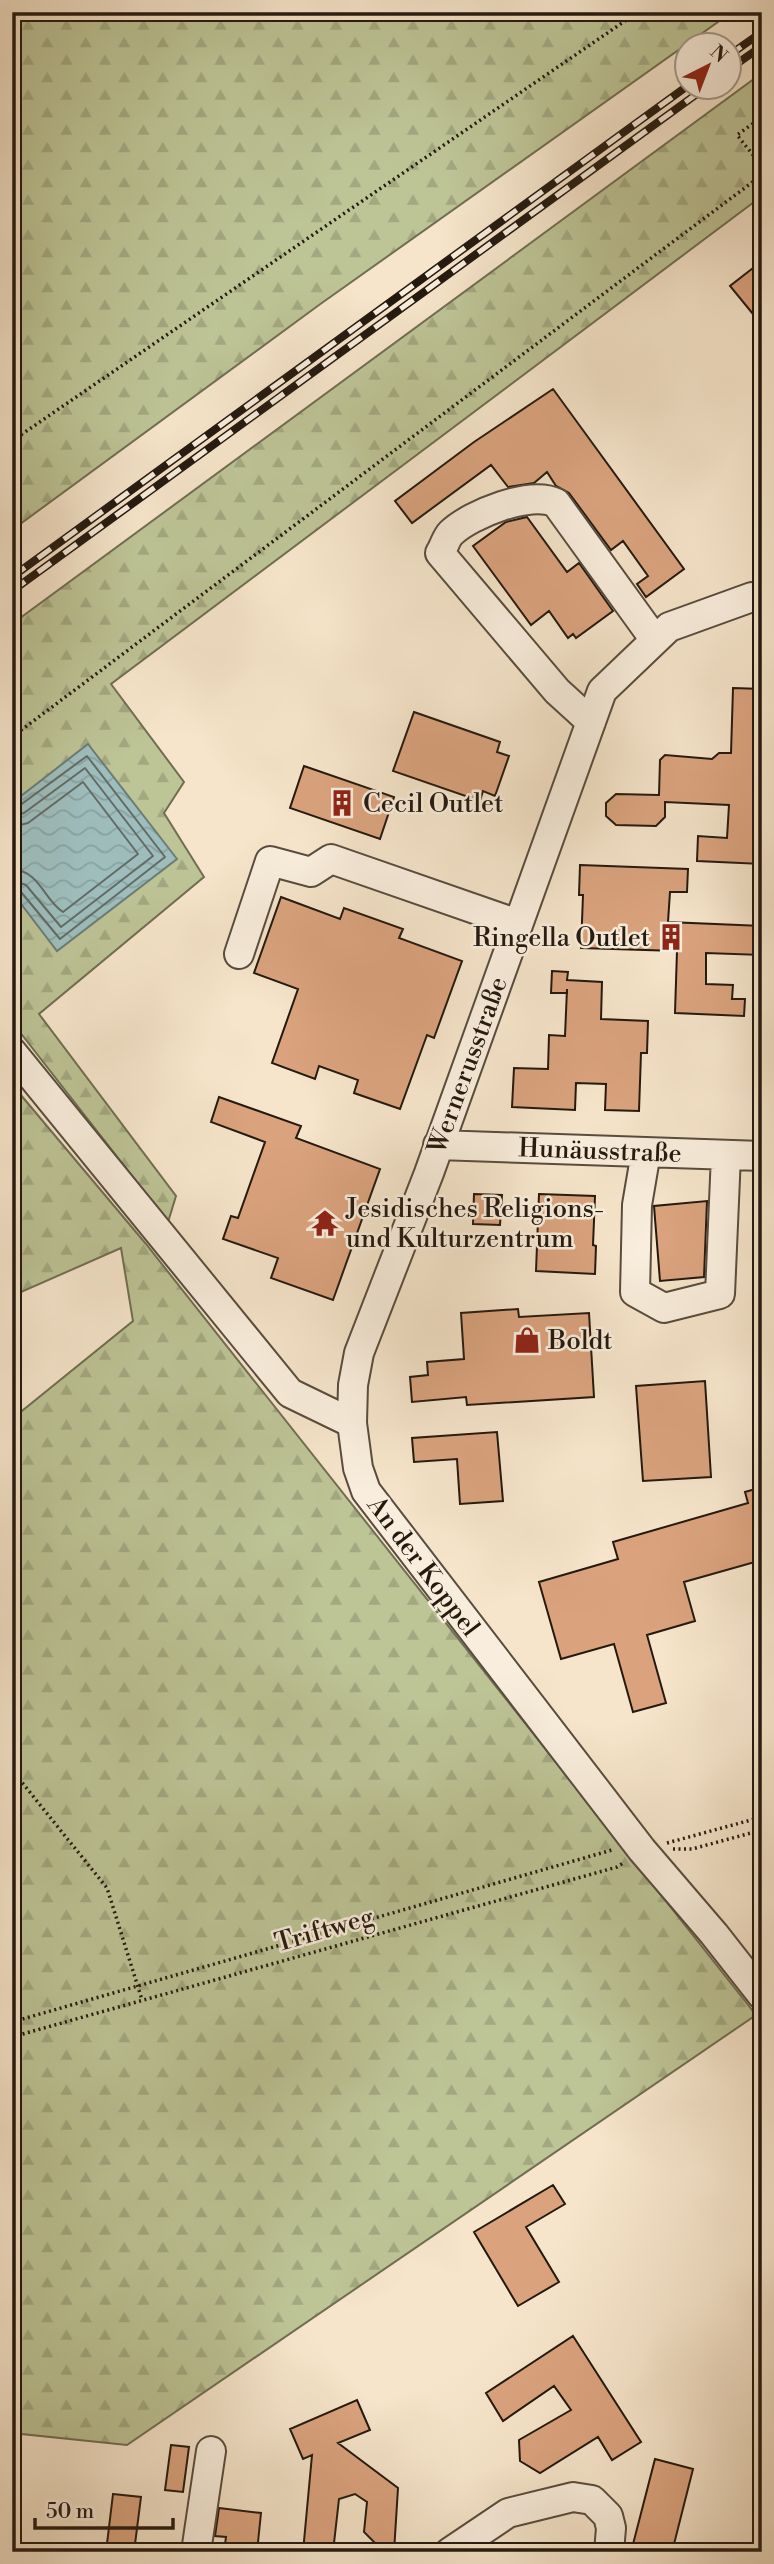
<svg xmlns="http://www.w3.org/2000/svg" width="774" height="2564" font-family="'Libre Bodoni',serif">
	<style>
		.forest { fill: url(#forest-firs); stroke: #706e52; stroke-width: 2 }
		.water { fill: url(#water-waves); stroke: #6d7c77; stroke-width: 2 }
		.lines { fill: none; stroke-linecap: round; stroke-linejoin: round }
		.shore { stroke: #616c66; stroke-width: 2 }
		.building { fill: #daa37e; stroke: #24190f; stroke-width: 2 }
		.minor-casing { stroke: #584c3e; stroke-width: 32 }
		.path { stroke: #24190f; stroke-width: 3.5; stroke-dasharray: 2 3.5; stroke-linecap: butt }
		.minor { stroke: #f9eedd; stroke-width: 28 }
		.rail-casing { stroke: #24190f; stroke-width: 8 }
		.rail { stroke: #f9eedd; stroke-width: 5; stroke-dasharray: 16; stroke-linecap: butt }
		.labels { text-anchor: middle; stroke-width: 5; stroke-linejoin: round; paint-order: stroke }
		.poi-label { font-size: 26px; fill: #24190f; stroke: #f9eedd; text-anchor: start }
		.street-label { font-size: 26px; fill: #24190f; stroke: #f9eedd }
	</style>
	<defs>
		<pattern id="forest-firs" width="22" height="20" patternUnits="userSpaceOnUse" patternTransform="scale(1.75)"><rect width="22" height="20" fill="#bdc496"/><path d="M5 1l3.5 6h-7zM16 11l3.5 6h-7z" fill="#a2a880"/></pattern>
		<pattern id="water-waves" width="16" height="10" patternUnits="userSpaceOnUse" patternTransform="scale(1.75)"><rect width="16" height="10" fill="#9ebebd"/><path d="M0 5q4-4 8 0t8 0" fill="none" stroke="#88a3a1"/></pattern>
	</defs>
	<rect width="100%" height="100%" fill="#f6e5cb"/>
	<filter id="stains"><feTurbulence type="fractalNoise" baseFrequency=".00286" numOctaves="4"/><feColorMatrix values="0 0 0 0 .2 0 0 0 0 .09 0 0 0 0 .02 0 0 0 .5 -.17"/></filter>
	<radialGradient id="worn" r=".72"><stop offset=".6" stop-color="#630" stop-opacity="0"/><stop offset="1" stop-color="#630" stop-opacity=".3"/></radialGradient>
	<path class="forest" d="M12,12h720l-413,293 -307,225z
		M762,73v123l-651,488 73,98 -20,31 40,64 -165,137 137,182 -8,26 -156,-200v-398z
		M20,1094l126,150 610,771 -629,430 -115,-12v-1014l121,-98 -12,-73 -109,48v-196z"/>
	<path class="water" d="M88,744l89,115 -120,92 -45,-59v-89z"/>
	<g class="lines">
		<path class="shore" d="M12,808l7,-2 68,-50 78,101 -105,82 -39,-47 -9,-3
			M12,816l12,-3 61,-45 68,88 -92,71 -35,-42 -14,-5
			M12,827l16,-4 55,-41 55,72 -75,58c-19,-12 -23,-41 -51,-43"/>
	</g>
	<path class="building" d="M762,261v46l-9,7 -23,-28z
		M553,389l131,180 -38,28 -9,-13 11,-8 -25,-35 -12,9 -42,-57 -13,-7 -9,-14 -13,11 -26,4 -17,-22 -79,58 -17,-22 79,-59z
		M527,517l40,55 12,-9 34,48 -37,27 -3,-4 -5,4 -19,-27 -18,14 -58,-79 33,-24z
		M733,688l29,1v175l-65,-3 1,-25 29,2 2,-33 -64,-3v15l-9,9 -40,-1 -10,-9v-13l10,-9 43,1 1,-35 5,-5 47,4 7,-6h12z
		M414,712l86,30 -3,10 12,4 -14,40 -12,-5 -3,10 -87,-30z
		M304,766l90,31 -14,42 -90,-31z
		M580,865l108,4 -1,23h-17l-2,30 94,4v29l-56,-2v31l27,1 -1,14h13l-1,17 -69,-3 2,-62 -96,-3 2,-53h-4z
		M281,897l59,22 4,-11 59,21 -4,9 63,23 -28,77 -7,-3 -27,74 -46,-16 4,-13 -39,-14 -4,13 -43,-16 26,-74 -44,-16z
		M552,971l16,1 -1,8 35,2 -1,37 47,2 -1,32h-6l-2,58 -34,-1 1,-26 -30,-1 -1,27 -63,-3 2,-39 34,1 1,-34 16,1 2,-47v4h-16z
		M219,1097l82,29 -5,12 84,31 -47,131 -62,-22 7,-20 -55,-19 8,-23 7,2 27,-76 -54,-20z
		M474,1194l28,1 -2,30 -27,-1z
		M539,1194l56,2 -2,49 3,1 -1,28 -59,-3z
		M707,1201l-3,76 -44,4 -6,-75z
		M518,1309l1,8 70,-4 5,84 -127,8 -1,-8 -54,5 -2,-25 18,-2 -1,-13 37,-3 -3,-46z
		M705,1381l6,96 -68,4 -7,-95z
		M497,1432l6,69 -43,3 -3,-45 -43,3 -2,-24z
		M762,1487v73l-78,22 11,39 -48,14 19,68 -33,9 -19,-68 -53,15 -22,-77 79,-23 -5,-17 135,-39 -3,-11z
		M553,2185l12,19 -39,23 33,55 -41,24 -44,-74z
		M573,2336l68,106 -29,18 -14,-23 -58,36 -20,-12 -1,-21 52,-30 -17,-24 -51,35 -17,-28z
		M357,2400l13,30 -32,13 60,45 -4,64h-10l-20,-20 3,-30 -12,-8 -16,5 -6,53h-30l9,-97 -9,4 -13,-30z
		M171,2445l18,2 -6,45 -18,-2z
		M655,2459l38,10 -21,83h-41z
		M113,2494l28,3 -7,55h-28z
		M219,2508l42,5 -4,39h-33l2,-15 -11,-1z"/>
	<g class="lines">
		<defs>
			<path id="minor" d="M591,722l-34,-31 -117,-138c4,-6 6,-15 11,-20 20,-19 80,-43 105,-30l99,137
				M239,954l31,-93 41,11 20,-13 187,65
				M12,1052l278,341 62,30 6,45 8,23 276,359 72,84 48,61
				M438,1145l324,11
				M646,1152l-9,53 -2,87 29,16 56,-14 6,-139
				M352,1423l1,-38 6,-32 70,-180 173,-482 67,-64 83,-30h10
				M196,2552l15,-101
				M450,2552l58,-39 65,-16 19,3 16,16 3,12 -2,24"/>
		</defs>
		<use href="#minor" class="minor-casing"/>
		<path class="path" d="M762,117l-25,18 25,31
			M12,441l626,-429
			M12,737l750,-562
			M12,1770l95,118 35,112
			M667,1843l95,-26
			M673,1849h19l70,-19
			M12,2022l600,-172
			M12,2037l605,-170 6,-4"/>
		<use href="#minor" class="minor"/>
		<defs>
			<path id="rail" d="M728,56l34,-24
				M728,70l34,-24
				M12,577l674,-490
				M12,591l693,-503"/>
		</defs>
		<use href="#rail" class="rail-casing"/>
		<use href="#rail" class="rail"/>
	</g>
	<defs>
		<symbol id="building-bare" viewBox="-9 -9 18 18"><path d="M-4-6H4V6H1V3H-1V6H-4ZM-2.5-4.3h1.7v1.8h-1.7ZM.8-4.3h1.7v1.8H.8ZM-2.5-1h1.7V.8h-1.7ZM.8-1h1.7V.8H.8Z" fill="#8f2418" stroke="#f9eedd" stroke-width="2.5" paint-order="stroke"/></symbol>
		<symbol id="temple-bare" viewBox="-9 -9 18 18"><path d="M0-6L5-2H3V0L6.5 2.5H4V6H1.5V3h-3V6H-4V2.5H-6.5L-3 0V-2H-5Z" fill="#8f2418" stroke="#f9eedd" stroke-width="2.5" paint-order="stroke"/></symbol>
		<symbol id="shop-bare" viewBox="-9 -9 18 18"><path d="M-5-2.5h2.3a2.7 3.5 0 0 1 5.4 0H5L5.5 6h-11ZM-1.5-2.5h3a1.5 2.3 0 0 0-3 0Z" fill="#8f2418" stroke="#f9eedd" stroke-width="2.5" paint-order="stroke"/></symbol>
	</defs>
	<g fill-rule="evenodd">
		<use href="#building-bare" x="323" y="784" width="38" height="38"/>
		<use href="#building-bare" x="652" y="918" width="38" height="38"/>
		<use href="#temple-bare" x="306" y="1204" width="38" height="38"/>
		<use href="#shop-bare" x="508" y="1321" width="38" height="38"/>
	</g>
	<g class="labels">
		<g class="poi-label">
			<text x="363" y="812">Cecil Outlet</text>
			<text x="650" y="946" text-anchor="end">Ringella Outlet</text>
			<text x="346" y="1217">Jesidisches Religions-<tspan x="346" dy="30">und Kulturzentrum</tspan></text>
			<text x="548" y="1349">Boldt</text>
		</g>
		<g class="street-label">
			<text transform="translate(467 1065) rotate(-70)" y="9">Wernerusstraße</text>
			<text transform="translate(600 1150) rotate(2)" y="9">Hunäusstraße</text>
			<text transform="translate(424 1566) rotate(53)" y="9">An der Koppel</text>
			<text transform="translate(324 1929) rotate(-16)" y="9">Triftweg</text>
		</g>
	</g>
	<rect width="774" height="2564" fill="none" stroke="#f6e5cb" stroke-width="42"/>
	<rect x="14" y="14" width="746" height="2536" fill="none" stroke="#24190f" stroke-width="3.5"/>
	<rect x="21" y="21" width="732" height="2522" fill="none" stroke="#24190f" stroke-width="2"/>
	<g transform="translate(708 66) rotate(42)"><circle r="33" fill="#f9eedd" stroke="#a4998b" stroke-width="2"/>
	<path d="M0-5L12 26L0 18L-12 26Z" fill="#8f2418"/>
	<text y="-10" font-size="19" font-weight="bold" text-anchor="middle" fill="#24190f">N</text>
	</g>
	<path d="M35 2518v10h138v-10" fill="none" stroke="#24190f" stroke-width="3.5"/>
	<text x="46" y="2518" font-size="21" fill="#24190f" stroke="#f9eedd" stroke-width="5" paint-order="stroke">50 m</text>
	<rect width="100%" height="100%" filter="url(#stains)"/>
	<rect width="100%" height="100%" fill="url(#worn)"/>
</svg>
